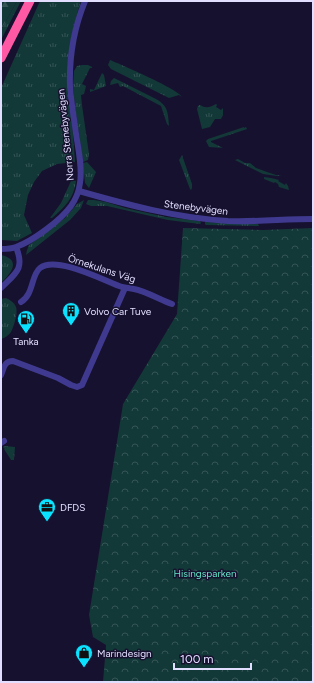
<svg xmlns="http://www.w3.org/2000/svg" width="314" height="683" font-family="Figtree,sans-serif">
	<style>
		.grass { fill: url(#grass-tufts) }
		.forest { fill: url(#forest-firs) }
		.park { fill: url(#park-crowns) }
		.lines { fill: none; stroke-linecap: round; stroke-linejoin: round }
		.minor { stroke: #3f3a8f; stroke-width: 6 }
		.highway { stroke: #ff59a5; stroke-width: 9 }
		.labels { text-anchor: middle; stroke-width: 3; stroke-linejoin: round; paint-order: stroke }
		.street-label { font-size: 10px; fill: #e2deff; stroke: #16112e }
		.poi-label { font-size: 10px; fill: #e2deff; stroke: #16112e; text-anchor: start }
		.park-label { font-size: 10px; fill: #62e7c8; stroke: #16112e }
	</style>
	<defs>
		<pattern id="grass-tufts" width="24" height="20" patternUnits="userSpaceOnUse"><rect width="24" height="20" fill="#133838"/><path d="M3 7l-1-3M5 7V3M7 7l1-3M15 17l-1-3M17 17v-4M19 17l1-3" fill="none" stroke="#355456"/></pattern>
		<pattern id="forest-firs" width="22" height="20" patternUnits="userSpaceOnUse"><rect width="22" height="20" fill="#133838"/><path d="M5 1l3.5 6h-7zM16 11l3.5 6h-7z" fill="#355456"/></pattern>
		<pattern id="park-crowns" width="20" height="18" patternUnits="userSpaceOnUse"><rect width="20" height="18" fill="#133838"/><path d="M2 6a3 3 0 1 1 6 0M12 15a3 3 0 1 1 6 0" fill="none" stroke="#355456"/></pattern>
	</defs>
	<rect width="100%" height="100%" fill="#16112e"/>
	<path class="grass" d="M17,1h4l-20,39v-10z
		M40,1h41c-9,27 -14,56 -14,85 0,10 2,20 4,30 2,16 3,31 4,46l-18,2 -15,7 -8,11 -6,13 -4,20 8,18 -15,8 -16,-1v-152z
		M110,60c12,5 68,29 72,37l-3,-2 -10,3 -58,-29 -3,-4z
		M82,65h6l4,2v1h-2l-8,16 4,2 -2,8 -3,1 1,10 7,49 -1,6 -5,2 -8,-55 -2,-21 1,-15 3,-5z
		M102,73l2,2 2,11 -16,6v-3l4,1z
		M114,78l42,21c12,7 12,13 13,27l-2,-2 -6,-18 -38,-20 -3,1 -2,-4 -8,2 1,-4z
		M216,104l1,1 -1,2 5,3 2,-2v7l-2,4h-6l-5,8 -8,2 -5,-20 1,-3 2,-1c6,4 11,2 16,-1z
		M244,127v1l2,-1 1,2 -36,12v1l12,6 -14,-1 -3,-6 2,-2z
		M182,155l10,29v4l-1,2 -1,-1 -11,-29z
		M238,159l7,4h5l6,5 11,4 9,3h5l-4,1 -14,-2 -28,-14z
		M87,162l9,10 -7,16 -4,-5 -2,-20z
		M264,177l7,1 8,2 -1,1 7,4 1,-2 2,3 1,4 -10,-3 -1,-3 -3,-2 -1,1 -10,-4z
		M73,180l3,1c-2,17 -11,26 -24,37h-2l11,-15 10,-22z
		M84,200l-3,8 -11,12 -44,35 1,-5 2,-5 36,-27 12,-14z
		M88,200h6l12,2 19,6 41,9 34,4 1,2 -1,1 -32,-4 -61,-14h-16l-5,-2z
		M205,222l53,2 1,2 -53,-1 -1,-1z
		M1,255c21,5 10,18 0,28z
		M6,298c4,2 8,4 10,9 2,6 -2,19 -5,25 -2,3 -6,6 -10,7v-40z
		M5,446l10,1 -1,13h-3l-7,-11h1l-2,-2z"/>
	<path class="forest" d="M1,1h16l-16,29z"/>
	<path class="park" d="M183,228l80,2 50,-2v454h-210l3,-37 -13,-8 -4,-22 34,-211 54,-90z"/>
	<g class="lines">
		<path class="minor" d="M79,191c49,14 98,27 149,30 28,1 57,-2 85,-2
			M1,249c5,0 10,0 15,-2 17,-6 45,-27 55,-41 5,-7 8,-15 9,-23 3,-18 -3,-38 -5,-57 -2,-13 -4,-26 -5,-39 -1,-29 4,-59 15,-86
			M1,288c15,-15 24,-19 15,-41
			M21,302c13,-8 10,-27 19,-34 16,-13 65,13 82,19 4,1 8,1 12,2 11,2 27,11 38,15
			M1,375c3,-7 3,-14 12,-14l45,17 13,7 6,2 5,-2 43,-97
			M1,443l3,-2"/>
		<path class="highway" d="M1,58l29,-57"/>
	</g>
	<defs>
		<symbol id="building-pin" viewBox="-11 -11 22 30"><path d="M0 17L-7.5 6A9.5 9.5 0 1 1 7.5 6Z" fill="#0ae2ff" stroke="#16112e"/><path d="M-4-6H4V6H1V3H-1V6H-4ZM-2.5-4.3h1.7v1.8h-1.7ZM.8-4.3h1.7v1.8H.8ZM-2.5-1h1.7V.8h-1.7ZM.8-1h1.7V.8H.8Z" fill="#111"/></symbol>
		<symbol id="fuel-pin" viewBox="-11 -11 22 30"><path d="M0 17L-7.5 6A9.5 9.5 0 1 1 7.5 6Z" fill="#0ae2ff" stroke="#16112e"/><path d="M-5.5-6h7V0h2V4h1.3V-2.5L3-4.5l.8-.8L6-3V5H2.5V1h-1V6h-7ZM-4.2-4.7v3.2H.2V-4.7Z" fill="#111"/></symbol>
		<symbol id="office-pin" viewBox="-11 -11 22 30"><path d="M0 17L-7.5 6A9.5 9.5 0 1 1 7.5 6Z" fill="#0ae2ff" stroke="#16112e"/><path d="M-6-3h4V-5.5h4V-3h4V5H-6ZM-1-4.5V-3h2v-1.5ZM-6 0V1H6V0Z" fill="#111"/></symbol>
		<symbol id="shop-pin" viewBox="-11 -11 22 30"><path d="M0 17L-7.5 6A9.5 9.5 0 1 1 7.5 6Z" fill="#0ae2ff" stroke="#16112e"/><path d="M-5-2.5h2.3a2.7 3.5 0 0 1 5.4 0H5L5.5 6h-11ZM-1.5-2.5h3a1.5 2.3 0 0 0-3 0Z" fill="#111"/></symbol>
	</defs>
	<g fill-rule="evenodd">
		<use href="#building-pin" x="61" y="301" width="20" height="27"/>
		<use href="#fuel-pin" x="16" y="309" width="20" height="27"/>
		<use href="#office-pin" x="37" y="497" width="20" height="27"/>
		<use href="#shop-pin" x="74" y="643" width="20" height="27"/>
	</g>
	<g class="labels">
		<g class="street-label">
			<text transform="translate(65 135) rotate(-96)" y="4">Norra Stenebyvägen</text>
			<text transform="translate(196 207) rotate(7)" y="4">Stenebyvägen</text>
			<text transform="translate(102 268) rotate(18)" y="4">Örnekulans Väg</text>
		</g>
		<g class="poi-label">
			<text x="84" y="315">Volvo Car Tuve</text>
			<text x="26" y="345" text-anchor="middle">Tanka</text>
			<text x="60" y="511">DFDS</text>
			<text x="97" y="657">Marindesign</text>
		</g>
		<g class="park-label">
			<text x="205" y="577">Hisingsparken</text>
		</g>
	</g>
	<rect width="314" height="683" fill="none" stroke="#e2deff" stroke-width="4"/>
	<path d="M174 663v6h77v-6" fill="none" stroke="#e2deff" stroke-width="2"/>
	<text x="180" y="663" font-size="12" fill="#e2deff" stroke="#16112e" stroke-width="3" paint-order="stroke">100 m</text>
</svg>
